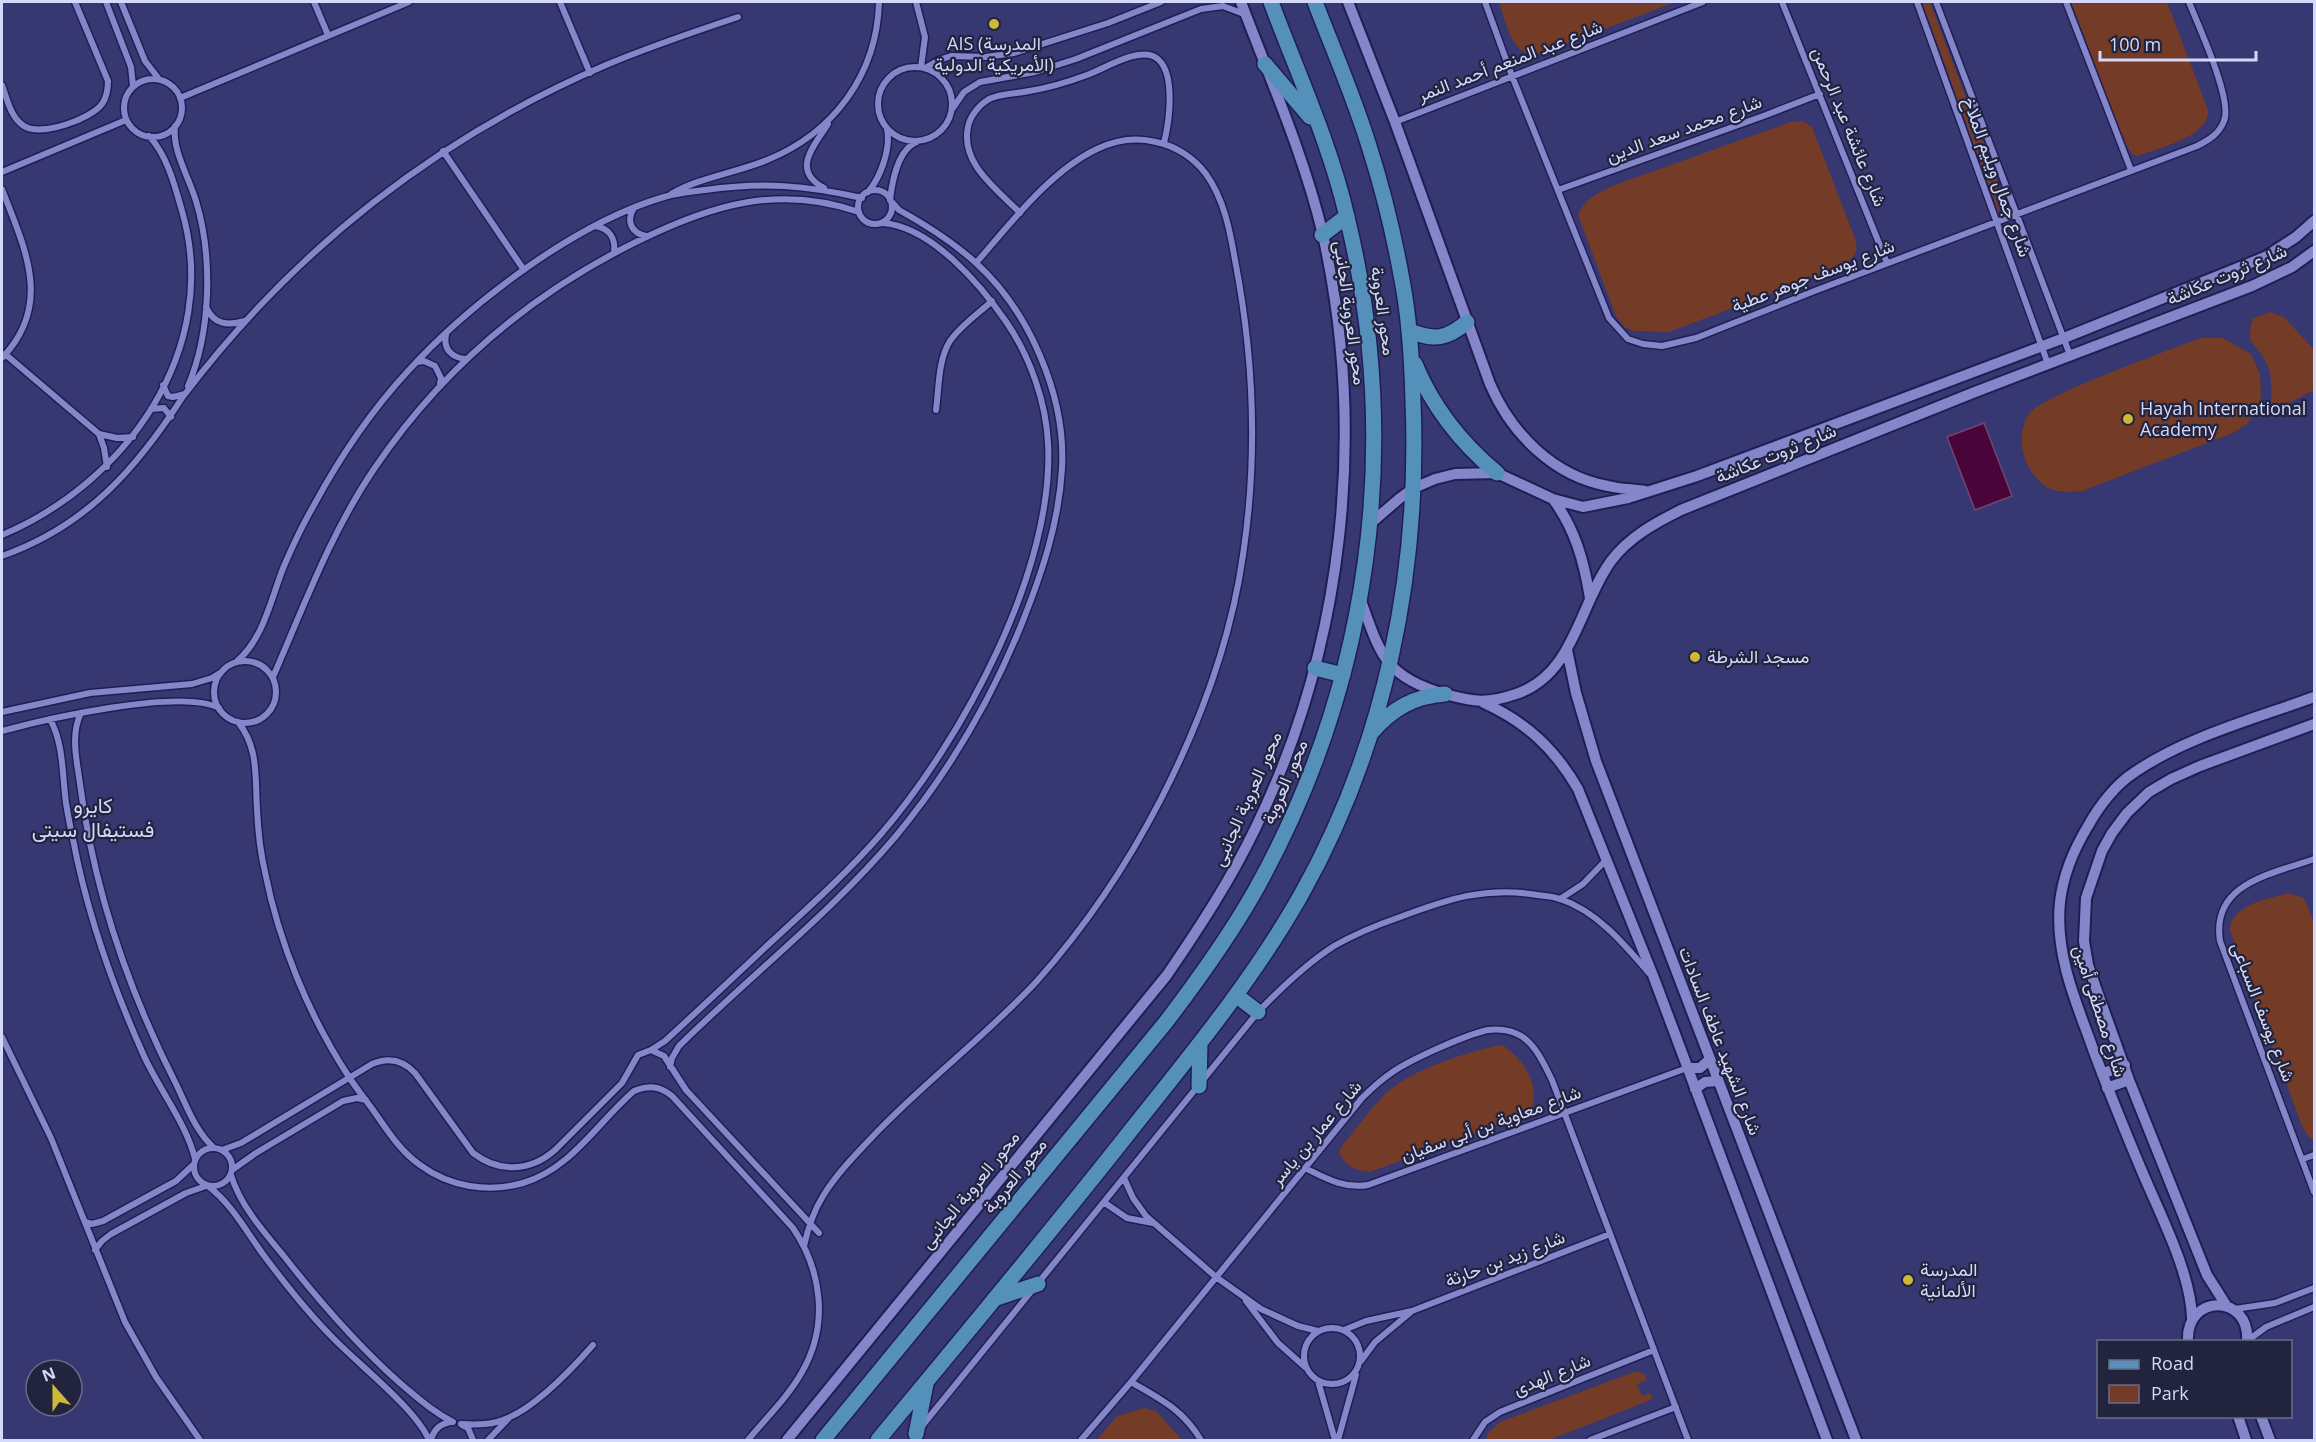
<svg xmlns="http://www.w3.org/2000/svg" width="2316" height="1442" font-family="'Open Sans',Vazirmatn,sans-serif">
	<style>
		.green { fill: #743b26 }
		.water { fill: #490439; stroke: #734473; stroke-width: 1.5 }
		.lines { fill: none; stroke-linecap: round; stroke-linejoin: round }
		.minor-casing { stroke: #201d55; stroke-width: 9 }
		.tertiary-casing { stroke: #201d55; stroke-width: 14 }
		.primary-casing { stroke: #201d55; stroke-width: 18 }
		.minor { stroke: #8387c9; stroke-width: 6 }
		.tertiary { stroke: #8387c9; stroke-width: 10 }
		.primary { stroke: #5590bb; stroke-width: 15 }
		.poi-dot { fill: #cdb938; stroke: #22243e; stroke-width: 2 }
		.labels { text-anchor: middle; stroke-width: 4.5; stroke-linejoin: round; paint-order: stroke }
		.poi-label { font-size: 18px; fill: #d4d8fb; stroke: #22243e; text-anchor: start }
		.street-label { font-size: 18px; fill: #d4d8fb; stroke: #22243e }
		.quarter-label { font-size: 21px; fill: #d4d8fb; stroke: #22243e }
	</style>
	<rect width="100%" height="100%" fill="#373872"/>
	<path class="green" d="M1499,2h177l-133,50c-6,1 -13,3 -19,0 -13,-5 -21,-38 -25,-50z
		M1922,2h8l77,205 -9,4z
		M2071,2h96l41,108c2,27 -50,38 -70,46l-6,-2 -8,-13z
		M1803,121l9,6 44,114c2,13 -3,18 -13,25l-174,66 -35,-1 -10,-4 -8,-11 -38,-101c7,-16 18,-21 34,-29l179,-64z
		M2270,312l14,5 30,33v40l-29,15 -14,1c0,-14 2,-29 -4,-42 -10,-23 -23,-15 -14,-46z
		M2200,338h23l28,16 9,20 1,28 -13,21 -15,10 -151,58c-24,2 -37,1 -51,-20 -11,-17 -13,-40 -2,-57 13,-19 142,-64 171,-76z
		M2289,893l15,5 10,25v218l-5,-4 -7,-11 -72,-196c0,-25 40,-32 59,-37z
		M1502,1045c21,12 41,44 28,67l-160,60c-15,-2 -23,-5 -31,-19l2,-6c14,-17 27,-35 42,-51 24,-25 85,-45 119,-51z
		M1637,1371l7,3 3,6 -10,4 5,12 9,-3 1,5 -4,3 -99,39h-63l2,-7 12,-11z
		M1144,1408l12,3 26,29h-85l20,-24z"/>
	<path class="water" d="M1984,423l28,73 -37,14 -28,-73z"/>
	<g class="lines">
		<defs>
			<path id="minor" d="M106,2l25,65 2,19
				M121,2l24,59 14,18
				M314,2l14,33
				M560,2l30,71
				M916,2l9,35 -4,30
				M1485,2l27,74 97,242 19,21 15,5 19,2 34,-8 121,-48 380,-144c12,-6 22,-12 27,-25 9,-21 -26,-96 -35,-119
				M1782,2l105,261
				M1917,2l131,362
				M1936,2l134,353
				M2066,2l65,168
				M878 104a37 37 0 1 1 74 0a37 37 0 1 1-74 0Z
				M925,68l14,-8 12,-4 35,1 28,-4 94,-30 53,-21
				M124 108a29 29 0 1 1 58 0a29 29 0 1 1-58 0Z
				M2,85c5,14 9,33 22,41 17,11 67,-7 78,-22 5,-7 6,-15 6,-23l-33,-79
				M180,98l229,-96
				M953,108l11,-16 16,-10 55,-10 41,-13 125,-50 22,-3 21,8
				M1395,122l308,-120
				M175,126c-3,25 14,51 21,75 17,56 15,131 -8,185
				M443,151l81,119
				M2,172l124,-52
				M824,188c-34,-18 -9,-43 4,-64
				M2,189c22,58 52,115 0,169
				M1558,190l208,-75 54,-21
				M858 207a17 17 0 1 1 34 0a17 17 0 1 1-34 0Z
				M868,192c13,-15 23,-44 19,-63
				M671,194c30,-17 64,-21 96,-34 67,-27 110,-86 112,-158
				M890,200c2,-18 8,-51 27,-58
				M634,208c-8,13 -3,25 12,28
				M1020,213c-22,-23 -60,-49 -52,-86 2,-11 11,-22 21,-28 13,-6 27,-5 40,-8 20,-3 39,-9 58,-16 17,-6 51,-28 68,-18 22,13 14,66 9,86
				M595,226c14,2 21,12 19,27
				M206,307c8,18 22,19 39,14
				M446,335c-3,14 6,23 20,24
				M5,354l94,80 18,4 16,-1
				M417,362l7,-1 11,5 6,12 -1,6
				M163,385l5,11 5,1 12,-3c110,-145 253,-257 421,-329 43,-18 87,-33 132,-48
				M151,409l13,-1 7,9
				M936,410c3,-22 2,-50 14,-69 11,-16 28,-27 42,-40
				M99,434l5,14 3,19
				M2,535c124,-52 220,-186 180,-324 -7,-25 -15,-56 -33,-75
				M2,556c85,-30 135,-88 182,-161
				M214 692a31 31 0 1 1 62 0a31 31 0 1 1-62 0Z
				M236,662c28,-23 35,-64 48,-96 9,-21 19,-42 30,-61 26,-48 57,-94 94,-134 62,-68 167,-148 256,-174 13,-4 27,-5 41,-7 58,-8 100,-5 157,8
				M273,677c31,-71 57,-143 101,-208 67,-99 156,-175 264,-228 73,-36 141,-57 221,-29
				M2,712l88,-19 102,-9 20,-6 8,-5
				M81,713c-11,22 -4,48 -1,71 14,107 48,206 97,302 10,21 19,46 37,62
				M50,719c14,26 12,55 16,84 2,12 4,24 7,36 14,75 40,148 71,217 15,33 43,69 51,103
				M238,722c21,26 17,56 19,87 1,21 3,42 8,63 14,71 44,144 84,205 7,11 16,22 24,33 14,20 27,41 47,55 30,22 68,28 103,18 48,-14 75,-61 111,-92 15,-6 26,-5 38,5l121,132c29,43 36,97 9,144 -14,25 -36,46 -54,68
				M2,731c44,-12 178,-43 217,-23
				M2314,859c-42,15 -103,24 -94,82l94,251
				M1560,899l23,-15 24,-25
				M2,1037l49,101 74,184 31,55 44,63
				M651,1050l14,-9c36,-33 71,-66 106,-99 38,-35 76,-69 110,-108 81,-94 174,-265 167,-391 -2,-41 -18,-86 -41,-120 -26,-38 -76,-97 -125,-100
				M670,1067l2,-9 7,-12c72,-71 152,-133 217,-210 52,-63 93,-132 124,-208 21,-52 39,-104 42,-160 4,-72 -33,-157 -86,-205 -23,-21 -50,-38 -77,-53l-8,-9
				M194 1167a19 19 0 1 1 38 0a19 19 0 1 1-38 0Z
				M222,1150l19,-7 131,-79c16,-7 31,-4 43,9l58,80c26,20 57,19 82,-3l67,-67 16,-28 13,-5 13,6 22,34 133,143
				M2303,1159l11,-4
				M1305,1168c20,10 39,21 63,17l319,-117
				M232,1170l24,-17 87,-52 14,-3 9,2
				M231,1175c9,30 32,56 52,80 36,46 75,91 118,129 17,14 32,28 52,38
				M1124,1178l9,20 13,18 70,61 45,32 37,17 20,5
				M208,1186c25,19 39,47 57,71 21,28 43,56 68,81 25,26 83,71 96,102
				M1105,1203l22,15 26,5
				M85,1222l7,2 11,-3 73,-40 17,-16
				M804,1246c4,-18 9,-34 19,-50 14,-23 35,-44 54,-64 51,-53 110,-97 160,-151 49,-55 90,-116 124,-182 39,-76 70,-159 82,-244 15,-99 11,-197 -8,-295 -5,-29 -11,-61 -29,-86 -12,-16 -30,-28 -50,-32 -20,-5 -40,-2 -59,7 -47,22 -87,75 -121,114
				M95,1250l7,-9 9,-7 75,-41 20,-7
				M1246,1301l32,42 27,24
				M2235,1309l40,-6 39,-15
				M1304 1356a28 28 0 1 1 56 0a28 28 0 1 1-56 0Z
				M1344,1330l22,-9 46,-10 198,-77
				M2247,1341l19,-14 48,-20
				M1361,1361l14,-19 36,-30
				M1318,1381l17,59
				M1131,1382c30,17 52,28 70,58
				M461,1424c16,1 32,1 47,-6 30,-13 63,-48 85,-73
				M462,1425l6,3 5,12
				M922,1426l336,-414c23,-24 48,-48 76,-66 21,-12 43,-21 66,-29 48,-18 86,-31 137,-22 7,1 16,1 23,4 37,12 65,46 89,74
				M431,1440c3,-11 10,-17 21,-18
				M488,1440l20,-21
				M1081,1440l50,-58 231,-284c10,-10 20,-19 32,-27 20,-13 71,-36 94,-41 9,-1 19,0 27,3 19,7 29,31 37,47l136,360
				M1338,1440l18,-65
				M1473,1440l12,-18 15,-10 154,-62
				M1590,1440l86,-33"/>
			<path id="tertiary" d="M1348,2l47,120 95,262c21,49 63,92 118,102 12,3 24,3 37,5
				M1553,499c22,30 31,62 37,99
				M1371,523l29,-25 14,-10 21,-9 20,-5 42,-1 56,26 30,8 45,-9 69,-22 367,-138 201,-81 31,-20 18,-16
				M1360,598c20,55 24,79 85,96 29,8 42,10 71,0 58,-19 63,-89 95,-133 18,-24 44,-38 70,-51l294,-118 277,-106 40,-19 22,-16
				M1567,650l9,43 20,68 260,679
				M1484,703c42,19 71,46 94,86l76,189 173,462
				M1687,1068h13l9,-8
				M2102,1074l23,-9
				M2107,1088l22,-8
				M1695,1089l10,-7 12,-1
				M2226,1305l-19,-30 -78,-195 -32,-89 -9,-26 -4,-24 2,-43 16,-47 10,-18 15,-20 22,-21 22,-13 29,-13 114,-42
				M2192,1318c-1,-45 -33,-106 -51,-149 -18,-43 -36,-86 -52,-131 -16,-43 -34,-88 -29,-136 3,-26 14,-53 28,-76 11,-20 28,-42 47,-54 51,-35 122,-54 179,-75
				M2188,1342c-3,-49 63,-49 59,0
				M2238,1416l8,24
				M2261,1416l9,24
				M787,1440l380,-465c32,-47 63,-94 88,-146 89,-183 112,-395 68,-594 -19,-80 -53,-156 -82,-233"/>
			<path id="primary" d="M1265,64l45,53
				M1322,235l25,-19
				M1410,331c24,10 37,8 57,-9
				M1415,364c18,44 46,79 82,109
				M1315,668l28,7
				M1372,732c20,-23 42,-36 73,-38
				M1237,996l21,16
				M1199,1086l1,-43
				M994,1299l44,-15
				M916,1434l10,-50
				M823,1440l343,-418c32,-42 63,-85 89,-131 115,-206 148,-444 92,-674 -17,-74 -50,-145 -76,-215
				M878,1440c86,-104 173,-208 257,-315 59,-74 119,-147 166,-230 84,-149 119,-323 112,-493 -1,-41 -3,-81 -11,-122 -8,-45 -19,-90 -33,-134 -15,-49 -36,-97 -54,-144"/>
		</defs>
		<use href="#minor" class="minor-casing"/>
		<use href="#tertiary" class="tertiary-casing"/>
		<use href="#primary" class="primary-casing"/>
		<use href="#minor" class="minor"/>
		<use href="#tertiary" class="tertiary"/>
		<use href="#primary" class="primary"/>
	</g>
	<g class="poi-dot">
		<circle cx="994" cy="24" r="6"/>
		<circle cx="2128" cy="419" r="6"/>
		<circle cx="1695" cy="657" r="6"/>
		<circle cx="1908" cy="1280" r="6"/>
	</g>
	<g class="labels">
		<g class="poi-label">
			<text x="994" y="50" text-anchor="middle">AIS (المدرسة<tspan x="994" dy="21">الأمريكية الدولية)</tspan></text>
			<text x="2140" y="415">Hayah International<tspan x="2140" dy="21">Academy</tspan></text>
			<text x="1707" y="663">مسجد الشرطة</text>
			<text x="1920" y="1276">المدرسة<tspan x="1920" dy="21">الألمانية</tspan></text>
		</g>
		<g class="street-label">
			<text transform="translate(1510 61) rotate(-21)" y="6">شارع عبد المنعم أحمد النمر</text>
			<text transform="translate(1849 127) rotate(68)" y="6">شارع عائشة عبد الرحمن</text>
			<text transform="translate(1684 129) rotate(-20)" y="6">شارع محمد سعد الدين</text>
			<text transform="translate(1997 177) rotate(70)" y="6">شارع جمال ويليم الملاخ</text>
			<text transform="translate(2227 275) rotate(-23)" y="6">شارع ثروت عكاشة</text>
			<text transform="translate(1813 276) rotate(-21)" y="6">شارع يوسف جوهر عطية</text>
			<text transform="translate(1383 311) rotate(82)" y="6">محور العروبة</text>
			<text transform="translate(1350 313) rotate(82)" y="6">محور العروبة الجانبى</text>
			<text transform="translate(1776 454) rotate(-22)" y="6">شارع ثروت عكاشة</text>
			<text transform="translate(1285 782) rotate(-67)" y="6">محور العروبة</text>
			<text transform="translate(1247 799) rotate(-66)" y="6">محور العروبة الجانبى</text>
			<text transform="translate(2100 1011) rotate(72)" y="6">شارع مصطفى أمين</text>
			<text transform="translate(2263 1012) rotate(69)" y="6">شارع يوسف السباعى</text>
			<text transform="translate(1720 1041) rotate(69)" y="6">شارع الشهيد عاطف السادات</text>
			<text transform="translate(1491 1124) rotate(-20)" y="6">شارع معاوية بن أبى سفيان</text>
			<text transform="translate(1316 1133) rotate(-50)" y="6">شارع عمار بن ياسر</text>
			<text transform="translate(1015 1176) rotate(-51)" y="6">محور العروبة</text>
			<text transform="translate(970 1190) rotate(-51)" y="6">محور العروبة الجانبى</text>
			<text transform="translate(1505 1259) rotate(-21)" y="6">شارع زيد بن حارثة</text>
			<text transform="translate(1552 1375) rotate(-22)" y="6">شارع الهدى</text>
		</g>
		<g class="quarter-label">
			<text x="93" y="813">كايرو<tspan x="93" dy="24">فستيفال سيتى</tspan></text>
		</g>
	</g>
	<rect width="2316" height="1442" fill="none" stroke="#d4d8fb" stroke-width="6"/>
	<rect x="2097" y="1340" width="195" height="78" fill="#22243e" stroke="#696c8a" stroke-width="1.5"/>
	<rect x="2109" y="1360" width="30" height="9" fill="#5590bb" stroke="#696c8a" stroke-width="1.5"/>
	<text x="2151" y="1370" font-size="18" fill="#d4d8fb">Road</text>
	<rect x="2109" y="1385" width="30" height="18" fill="#743b26" stroke="#696c8a" stroke-width="1.5"/>
	<text x="2151" y="1400" font-size="18" fill="#d4d8fb">Park</text>
	<g transform="translate(54 1388) rotate(339)"><circle r="28" fill="#22243e" stroke="#696c8a" stroke-width="1.5"/>
	<path d="M0-4.5L10 22L0 15L-10 22Z" fill="#cdb938"/>
	<text y="-9" font-size="16" font-weight="bold" text-anchor="middle" fill="#d4d8fb">N</text>
	</g>
	<path d="M2100 51v9h156v-9" fill="none" stroke="#d4d8fb" stroke-width="3"/>
	<text x="2109" y="51" font-size="18" fill="#d4d8fb" stroke="#22243e" stroke-width="4.5" paint-order="stroke">100 m</text>
</svg>
